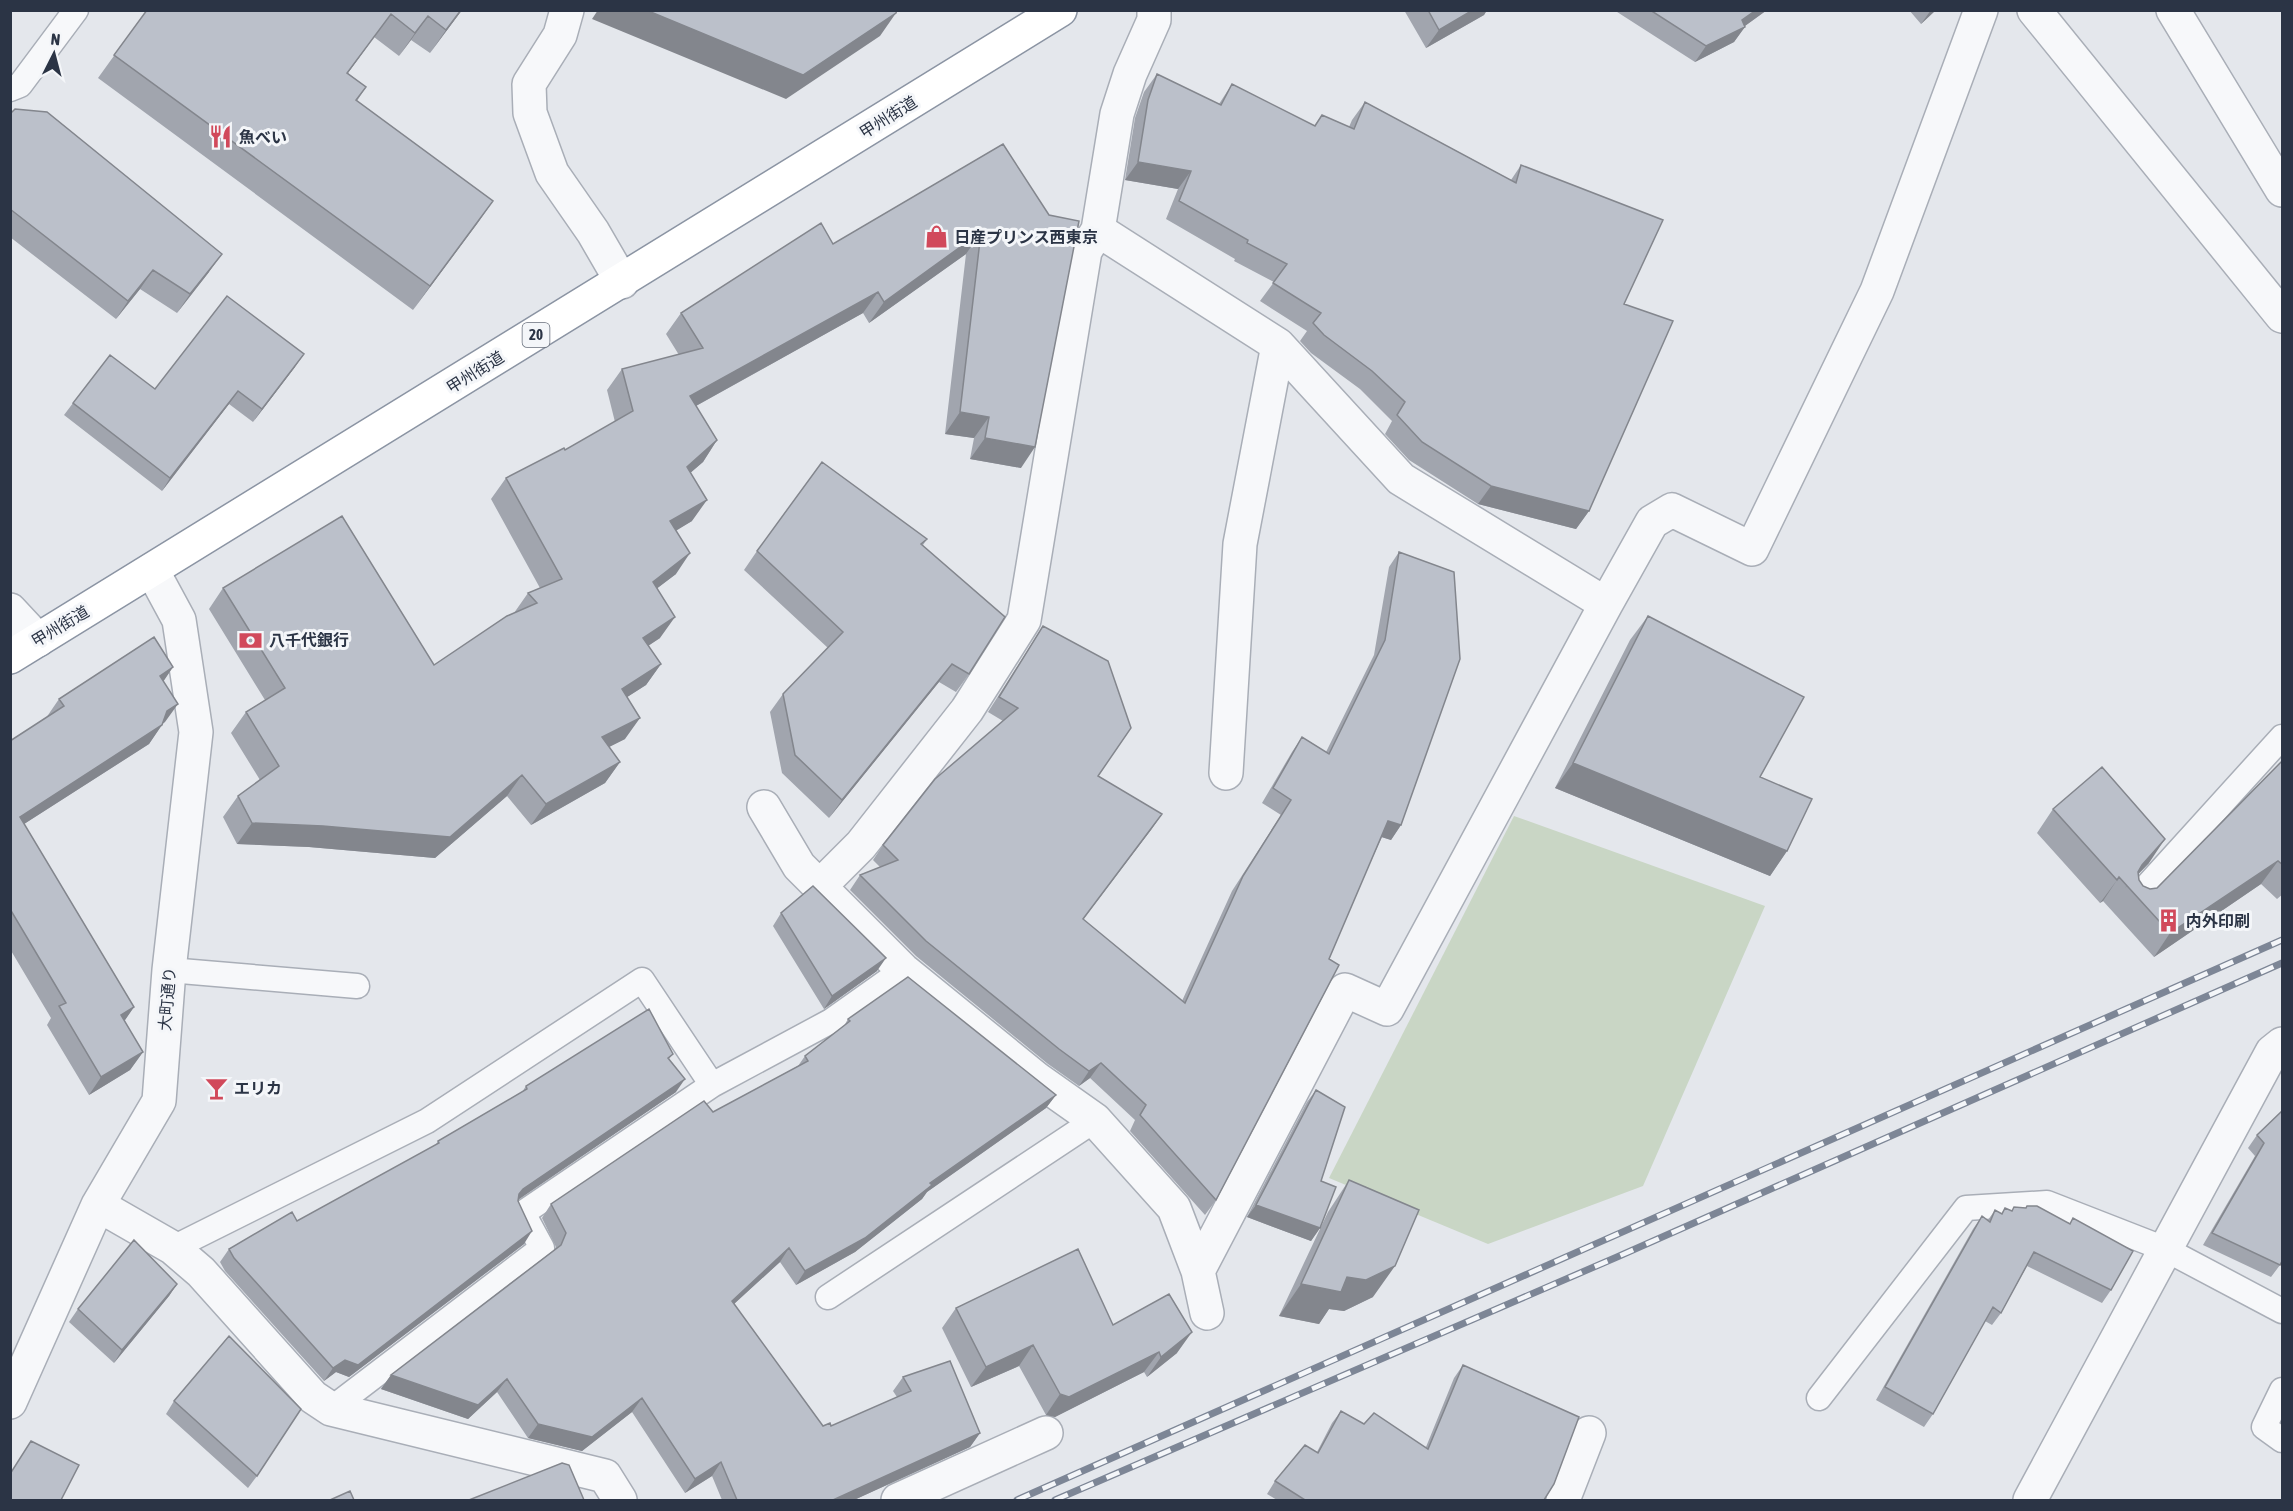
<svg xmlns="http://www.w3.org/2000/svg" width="2293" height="1511" font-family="'Asap Condensed','Noto Sans JP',sans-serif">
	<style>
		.green { fill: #c9d6c5 }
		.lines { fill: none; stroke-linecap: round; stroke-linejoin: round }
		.service-casing { stroke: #a9aeb7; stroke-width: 27 }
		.minor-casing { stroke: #a9aeb7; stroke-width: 36 }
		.tertiary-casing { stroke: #a9aeb7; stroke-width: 36 }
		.trunk-casing { stroke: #8b94a3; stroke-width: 36 }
		.service { stroke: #f7f8fa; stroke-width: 24 }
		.minor { stroke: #f7f8fa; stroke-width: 33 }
		.tertiary { stroke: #f7f8fa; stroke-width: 33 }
		.trunk { stroke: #fff; stroke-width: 33 }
		.rail-casing { stroke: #7d8696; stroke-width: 7 }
		.rail { stroke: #f4f6f9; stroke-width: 4.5; stroke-dasharray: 14; stroke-linecap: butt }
		.wall { fill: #a1a5ae }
		.shaded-wall { fill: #83868d }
		.building { fill: #bbc0ca; stroke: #83868d; stroke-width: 1.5 }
		.labels { text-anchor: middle; stroke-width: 6; stroke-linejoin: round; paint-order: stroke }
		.shield { fill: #f4f6f9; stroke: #676e7b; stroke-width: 1.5 }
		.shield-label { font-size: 15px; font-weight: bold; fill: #2b3445 }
		.street-label { font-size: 16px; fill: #2b3445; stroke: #f4f6f9 }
		.poi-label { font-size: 16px; font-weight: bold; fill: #2b3445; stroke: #f4f6f9; text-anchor: start }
	</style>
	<rect width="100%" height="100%" fill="#e4e7ec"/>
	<path class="green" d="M1514,816l251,90 -122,280 -155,58 -159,-66z"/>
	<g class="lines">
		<defs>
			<path id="service" d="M10,89l10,-4 56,-75
				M2136,898l146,-161
				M169,970l188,16
				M173,1248l254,-127 215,-141 70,105
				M828,1297l267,-177
				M2282,1390l-18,37 18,13
				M1819,1398l147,-190 81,-5 118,46 117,62
				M331,1409l211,-161 -19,-35 189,-128 119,-64 72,-51"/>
			<path id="minor" d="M567,10l-7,25 -31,49 1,29 22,60 41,59 29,50
				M2034,10l248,306
				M1098,230l180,115 123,134 205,125 -219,405 -42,-19 -147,281
				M1606,604l46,-82 20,-12 80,39 125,-258 104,-281
				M10,610l28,30
				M1226,773l14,-229 38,-199
				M764,807l35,59 104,104 134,109 58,41 79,88 24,63 9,42
				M819,887l42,-42 106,-135 57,-90 61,-369 13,-21 19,-116 13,-40 24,-54v-10
				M98,1205l75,43 28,24 112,125 18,12 274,67 15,24
				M10,1402l88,-197 61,-104 10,-131 27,-238 -17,-112 -27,-50
				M898,1500l148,-67
				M1563,1500l26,-67
				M2030,1500l242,-448 10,-8"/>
			<path id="tertiary" d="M2173,10l109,180"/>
			<path id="trunk" d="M10,657l1050,-647"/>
		</defs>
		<use href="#service" class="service-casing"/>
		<use href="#minor" class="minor-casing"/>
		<use href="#tertiary" class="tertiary-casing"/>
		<use href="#trunk" class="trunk-casing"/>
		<use href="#service" class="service"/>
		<use href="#minor" class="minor"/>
		<use href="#tertiary" class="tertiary"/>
		<use href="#trunk" class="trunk"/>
		<defs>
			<path id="rail" d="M1017,1500l1265,-560
				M1055,1500l562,-243 665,-294"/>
		</defs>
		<use href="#rail" class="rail-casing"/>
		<use href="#rail" class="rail"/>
	</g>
	<path class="wall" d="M147,10h315l-32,43 -19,-13 -12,16 -25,-19 -26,36 18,14 -9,14 136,100 -80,109 -315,-232z
		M1404,10h83l-3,5 -58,33z
		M1614,10h153l-22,16 -11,16 -39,20z
		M1909,10h27l-15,14z
		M1157,74l62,30 13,-20 82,42 8,-11 27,12 3,-7 13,-18 146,78 10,-15 103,139 -35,207 -13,18 -98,-25 -69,-44 -24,-26 7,-13 -32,-32 -49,-36 -11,-12 7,-10 -47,-30 14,-19 -40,-21 1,-2 -69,-40 12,-30 -53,-9 10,-62 9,-26z
		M10,114l199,158 -32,41 -37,-24 -24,30 -106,-82z
		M1003,144l18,324 -51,-9 4,-21 -29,-4 21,-180 -97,69 -6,-10 -167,93 21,34 -14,22 -12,10 1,49 -16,9v44l-19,14 3,50 -12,8 13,18 -15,21 -19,12 -2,42 -16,8 11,15 -15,21 -74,42 -24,-29 -72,62 -126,-11 -72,-3 -14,-27 15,-21 22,-16 -29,-47 15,-21 19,-12 -56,-91 14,-21 211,77 80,-52 14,-20 12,-5 -49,-89 15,-21 59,-28 50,-28 -8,-32 15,-21 57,-14 -13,-21 15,-21 152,-69z
		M295,367l-42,55 -24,-18 -67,87 -98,-76 9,-12z
		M927,539l-4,6 46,129 -13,18 -17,-10 -110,136 -47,-45 -12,-61 13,-18 45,-46 -84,-78 13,-19z
		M1399,552l2,273 -10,15 -9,-3 -166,363 -11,15 -75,-84 5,-11 -45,-42 -11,8 -31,-22 -132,-108 -66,-66 10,-15 20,-8 -7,-7 10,-15 120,-124 -15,-9 55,-86 55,150 64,38 -79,105 99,82 50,-110 49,-76 -19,-12 30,-51 10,-15 24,15 48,-97 15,-88z
		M1648,616l112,161 27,74 -17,25 -215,-88 75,-148z
		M173,667l-10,14 2,41 -2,1 -14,21 -125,80 110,183 -10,14 19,31 -13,18 -41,25 -42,-70 4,-7 -41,-69v-208l36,-23 13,-19z
		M2283,760v134l-6,5 -16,-15 -107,73 -51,-56 -3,2 -63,-70 16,-24 96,54 -11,11 1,6 4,6 7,3 7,-1z
		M781,913l96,58 -53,38 -51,-83z
		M848,1019l208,76 -10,13 -119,84 -5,7 -67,53 -59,33 -16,-23 -46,42 89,122h8l66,-29 -4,-6 10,-14 77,56 -10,14 -116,53h-132l-10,-24 -27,17 -53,-81 -50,39 -54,-13 -31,-46 -29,27 -87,-30 10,-14 164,-126 1,-2 -14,-29 9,-14 162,-92 85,-46 7,-10 39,-30z
		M673,1054l-4,5 7,33 -158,107 6,45 -175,133 -13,-5 -12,9 -99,-110 -5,-9 9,-13 68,-28 138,-75 3,-5 84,-49 4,-6z
		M1316,1090l5,91 -1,47 -9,13 -64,-24 60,-115z
		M2283,1110l-3,155 -9,12 -68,-32 52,-89 -7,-8 9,-13z
		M1349,1180l24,117 -29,14 -15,-2 -10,15 -40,-8 49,-104z
		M2005,1208l7,3 58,12 3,-5 38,72 -9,13 -75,-37 -26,47 -9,12 -7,-4 -52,93 -9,13 -48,-27 97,-171 9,-13 6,4 7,-10 6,4z
		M177,1284l-8,12 -55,67 -45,-41 9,-13z
		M956,1308l157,17 64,28 -30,24 -3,-5 -89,45 -9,-2 -27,-49 -48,21 -29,-59z
		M1463,1365l81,135h-267l-10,-6 8,-13 42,-29 15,-29 9,-12 23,13 62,23 28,-69z
		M174,1401l83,75 -9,12 -82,-74z"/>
	<path class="shaded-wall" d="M461,10h1l-32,43 16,-23z
		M598,10h48l250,3 -16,23 -94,63 -194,-80z
		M1473,10h14l-3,5 -58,33 13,-18z
		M1756,10h11l-25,18 3,-1 -11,15 -39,20 11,-16z
		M1931,10h5l-15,14z
		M391,14l-17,23 -43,59 16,-23z
		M428,16l-17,24 -12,16 16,-23z
		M1138,162l53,9 -13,18 -53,-9z
		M493,201l-16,23 -64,86 17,-24z
		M981,232l-15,22 -97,69 15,-21z
		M222,254l-13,18 -32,41 13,-19z
		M153,270l-13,19 -24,30 12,-18z
		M878,292l-15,21 -187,104 14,-21z
		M304,354l-9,13 -42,55 9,-13z
		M238,391l-9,13 -67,87 8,-13z
		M960,412l29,5 -15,21 -29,-4z
		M985,438l50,9 -14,21 -51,-9z
		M717,440l-14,22 -30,26 14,-21z
		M1491,486l98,25 -13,18 -98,-25z
		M707,500l-15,21 -36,22 14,-22z
		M690,553l-14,21 -38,29 15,-21z
		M675,617l-15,21 -32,21 15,-21z
		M661,664l-15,21 -39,25 15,-21z
		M952,664l-13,18 -110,136 13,-18z
		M173,667l-12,18 -1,-9z
		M178,704l-13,18 -11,7 13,-18z
		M640,718l-15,21 -38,19 15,-21z
		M162,725l-13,19 -139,89 10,-16z
		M620,762l-15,21 -74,42 15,-21z
		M1573,763l214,88 -17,25 -215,-88z
		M522,775l-15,21 -72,62 -126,-11 -72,-3 15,-21z
		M1162,814l-11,16 -79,104 11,-15z
		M1388,821l13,4 -10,15 -13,-4z
		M2165,839l-16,24 -24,25 17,-23z
		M2278,861l-17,23 -107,73 16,-24z
		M2119,877l-16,24 -3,2 17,-23z
		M886,958l-9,13 -53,38 8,-13z
		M134,1007l-13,19v-11z
		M143,1052l-13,18 -41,25 12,-18z
		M1101,1063l-11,15 -11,8 10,-15z
		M685,1079l-9,13 -161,110 -5,5 13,-18z
		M1056,1095l-10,13 -119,84 -5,7 -67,53 -59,33 9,-14z
		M1256,1205l64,23 -9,13 -64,-24z
		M532,1231l-8,13 -175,133 -13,-5 -12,9 9,-13z
		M789,1248l-9,14 -57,52 9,-13z
		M1395,1266l-22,31 -29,14 -15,-2 -10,15 -40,-8 22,-32 46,-7z
		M177,1284l-8,12 -55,67 8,-13z
		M1192,1332l-15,21 -30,24 14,-20z
		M1033,1345l-14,21 -48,21 15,-20z
		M1159,1352l-15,20 -89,45 -9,-2 14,-21z
		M391,1375l116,4 -10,13 -29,27 -87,-30z
		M642,1398l-10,14 -50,39 -54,-13 10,-14z
		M980,1433l-10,14 -116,53h-21z
		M721,1462l-9,14 -27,17 10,-14z"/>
	<path class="building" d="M147,10h314l-15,20 -18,-14 -13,17 -24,-19 -44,59 19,14 -10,13 137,101 -63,85 -316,-231z
		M646,10h251l-1,3 -93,62z
		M1428,10h45l-34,20z
		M1650,10h106l-14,10 3,7 -39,19z
		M1157,74l64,31 11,-21 83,42 7,-11 32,14 11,-27 151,81 5,-18 142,55 -39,84 49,17 -84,190 -98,-25 -69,-44 -25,-27 8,-13 -33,-31 -48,-36 -11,-12 8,-10 -48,-30 14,-19 -40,-21 1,-3 -69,-39 12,-30 -53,-9 10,-62z
		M15,109l32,3 175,142 -32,40 -37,-24 -25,31 -118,-92v-95z
		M1003,144l46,71 30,6 -44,226 -50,-9 4,-21 -29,-5 21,-180 -97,70 -6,-10 -188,104 27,44 -30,27 20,33 -37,21 20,32 -37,29 22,35 -32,21 18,26 -39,25 18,29 -38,19 18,25 -74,42 -24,-29 -72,62 -127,-11 -71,-3 -14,-27 41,-30 -33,-54 39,-24 -62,-100 119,-72 92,149 73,-49 30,-13 -9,-10 34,-14 -56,-101 58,-30 1,2 68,-39 -11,-42 81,-21 -22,-35 140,-90 12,21z
		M227,296l77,58 -42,55 -24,-18 -68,87 -97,-75 37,-48 45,34z
		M822,462l105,77 -6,5 84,73 -36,57 -17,-10 -110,136 -47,-45 -12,-61 60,-62 -86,-81z
		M1399,552l55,20 6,87 -59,166 -13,-4 -59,138 10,6 -123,235 -76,-85 6,-10 -45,-42 -12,8 -30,-22 -133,-108 -66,-66 38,-15 -15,-15 52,-66 83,-71 -19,-11 44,-71 65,35 23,67 -33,48 64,38 -79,105 102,84 58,-127 48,-76 -18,-12 29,-51 27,17 56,-114z
		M1648,616l156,81 -44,80 52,22 -25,52 -214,-88z
		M154,637l19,30 -13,9 18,28 -11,7 -5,14 -142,92 114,190 -13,8 22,37 -42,25 -42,-71 7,-3 -56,-94v-168l54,-35 -5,-7z
		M2283,760v105l-5,-4 -108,72 -51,-56 -2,3 -64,-71 49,-42 63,72 -23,26 -4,7 1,8 4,6 7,3 7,-1z
		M813,886l73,72 -54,38 -51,-83z
		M908,977l148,118 -126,88 2,2 -67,53 -60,33 -16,-23 -57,53 91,125 7,-3 1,3 80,-35 -8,-14 47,-16 30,72 -147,67h-96l-16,-38 -26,17 -53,-81 -50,39 -54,-13 -31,-45 -29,26 -87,-30 170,-130 5,-12 -15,-29 153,-103 9,11 95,-51 -3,-5 45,-35 -2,-2z
		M649,1009l24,45 -5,4 17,21 -162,110 -4,5 -1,7 14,30 -174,134 -13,-5 -12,8 -99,-110 -5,-9 63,-37 5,9 142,-78 -1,-2 89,-52 -1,-3z
		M1316,1090l29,17 -24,74 15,6 -16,41 -64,-23z
		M2283,1110v149l-3,6 -68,-32 52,-90 -7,-8z
		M1349,1180l70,30 -24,56 -29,14 -19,-3 -6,15 -40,-8z
		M2027,1206h10l33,18 3,-6 60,33 -22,39 -77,-38 -33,61 -8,-6 -60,107 -48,-27 97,-171 8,6 5,-12 7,4 3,-6 7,3 2,-4 12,1z
		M134,1240l43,44 -55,66 -44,-41z
		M1078,1249l35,76 56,-31 23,38 -31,25 -2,-5 -90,45 -9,-3 -27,-49 -47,22 -30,-59z
		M229,1336l72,73 -44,67 -83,-75z
		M1463,1365l116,52 -25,67 -10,16h-239l-30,-19 30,-36 13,8 23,-42 23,13 10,-11 54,36z
		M31,1441l48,24 -18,35h-51v-26z
		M562,1463l7,2 15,35h-115z
		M350,1491l4,9h-24z"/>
	<defs>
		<symbol id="restaurant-bare" viewBox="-9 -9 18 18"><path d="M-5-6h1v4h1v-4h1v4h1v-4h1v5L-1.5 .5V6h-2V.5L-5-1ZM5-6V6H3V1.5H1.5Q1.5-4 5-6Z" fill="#d1495b" stroke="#f4f6f9" stroke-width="2.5" paint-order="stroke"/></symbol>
		<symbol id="shop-bare" viewBox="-9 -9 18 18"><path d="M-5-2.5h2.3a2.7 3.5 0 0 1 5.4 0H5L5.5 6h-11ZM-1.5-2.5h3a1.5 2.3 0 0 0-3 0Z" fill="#d1495b" stroke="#f4f6f9" stroke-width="2.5" paint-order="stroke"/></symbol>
		<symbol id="bank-bare" viewBox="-9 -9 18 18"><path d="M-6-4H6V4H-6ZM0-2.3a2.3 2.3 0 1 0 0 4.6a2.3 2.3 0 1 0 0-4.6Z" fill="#d1495b" stroke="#f4f6f9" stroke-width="2.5" paint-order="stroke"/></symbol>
		<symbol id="building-bare" viewBox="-9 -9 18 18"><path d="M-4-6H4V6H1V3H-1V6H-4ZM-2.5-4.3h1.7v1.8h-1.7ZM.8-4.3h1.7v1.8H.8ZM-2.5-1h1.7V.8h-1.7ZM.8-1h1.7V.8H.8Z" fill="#d1495b" stroke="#f4f6f9" stroke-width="2.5" paint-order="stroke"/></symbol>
		<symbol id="bar-bare" viewBox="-9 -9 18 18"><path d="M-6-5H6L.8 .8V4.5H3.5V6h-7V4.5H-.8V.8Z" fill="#d1495b" stroke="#f4f6f9" stroke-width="2.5" paint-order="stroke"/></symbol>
	</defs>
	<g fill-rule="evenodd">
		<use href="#restaurant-bare" x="204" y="120" width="33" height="33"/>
		<use href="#shop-bare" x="920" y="220" width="33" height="33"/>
		<use href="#bank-bare" x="234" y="624" width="33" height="33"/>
		<use href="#building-bare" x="2152" y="904" width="33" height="33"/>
		<use href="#bar-bare" x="200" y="1072" width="33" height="33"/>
	</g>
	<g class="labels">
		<rect class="shield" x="522.5" y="323" width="27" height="24" rx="4.5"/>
		<g class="shield-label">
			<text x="536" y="340">20</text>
		</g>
		<g class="street-label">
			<text transform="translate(888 117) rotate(-32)" y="6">甲州街道</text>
			<text transform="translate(475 372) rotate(-32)" y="6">甲州街道</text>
			<text transform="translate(60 626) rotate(-31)" y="6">甲州街道</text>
			<text transform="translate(167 999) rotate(-85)" y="6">大町通り</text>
		</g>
		<g class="poi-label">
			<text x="239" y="143">魚べい</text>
			<text x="954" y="243">日産プリンス西東京</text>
			<text x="269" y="646">八千代銀行</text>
			<text x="2186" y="927">内外印刷</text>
			<text x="234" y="1094">エリカ</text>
		</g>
	</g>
	<rect width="2293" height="1511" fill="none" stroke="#2b3445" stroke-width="24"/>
	<g transform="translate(54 54) rotate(6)" stroke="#f4f6f9" stroke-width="4.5" paint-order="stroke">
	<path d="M0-4.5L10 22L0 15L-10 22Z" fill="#2b3445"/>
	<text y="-9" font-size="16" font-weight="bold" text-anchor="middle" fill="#2b3445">N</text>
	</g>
</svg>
